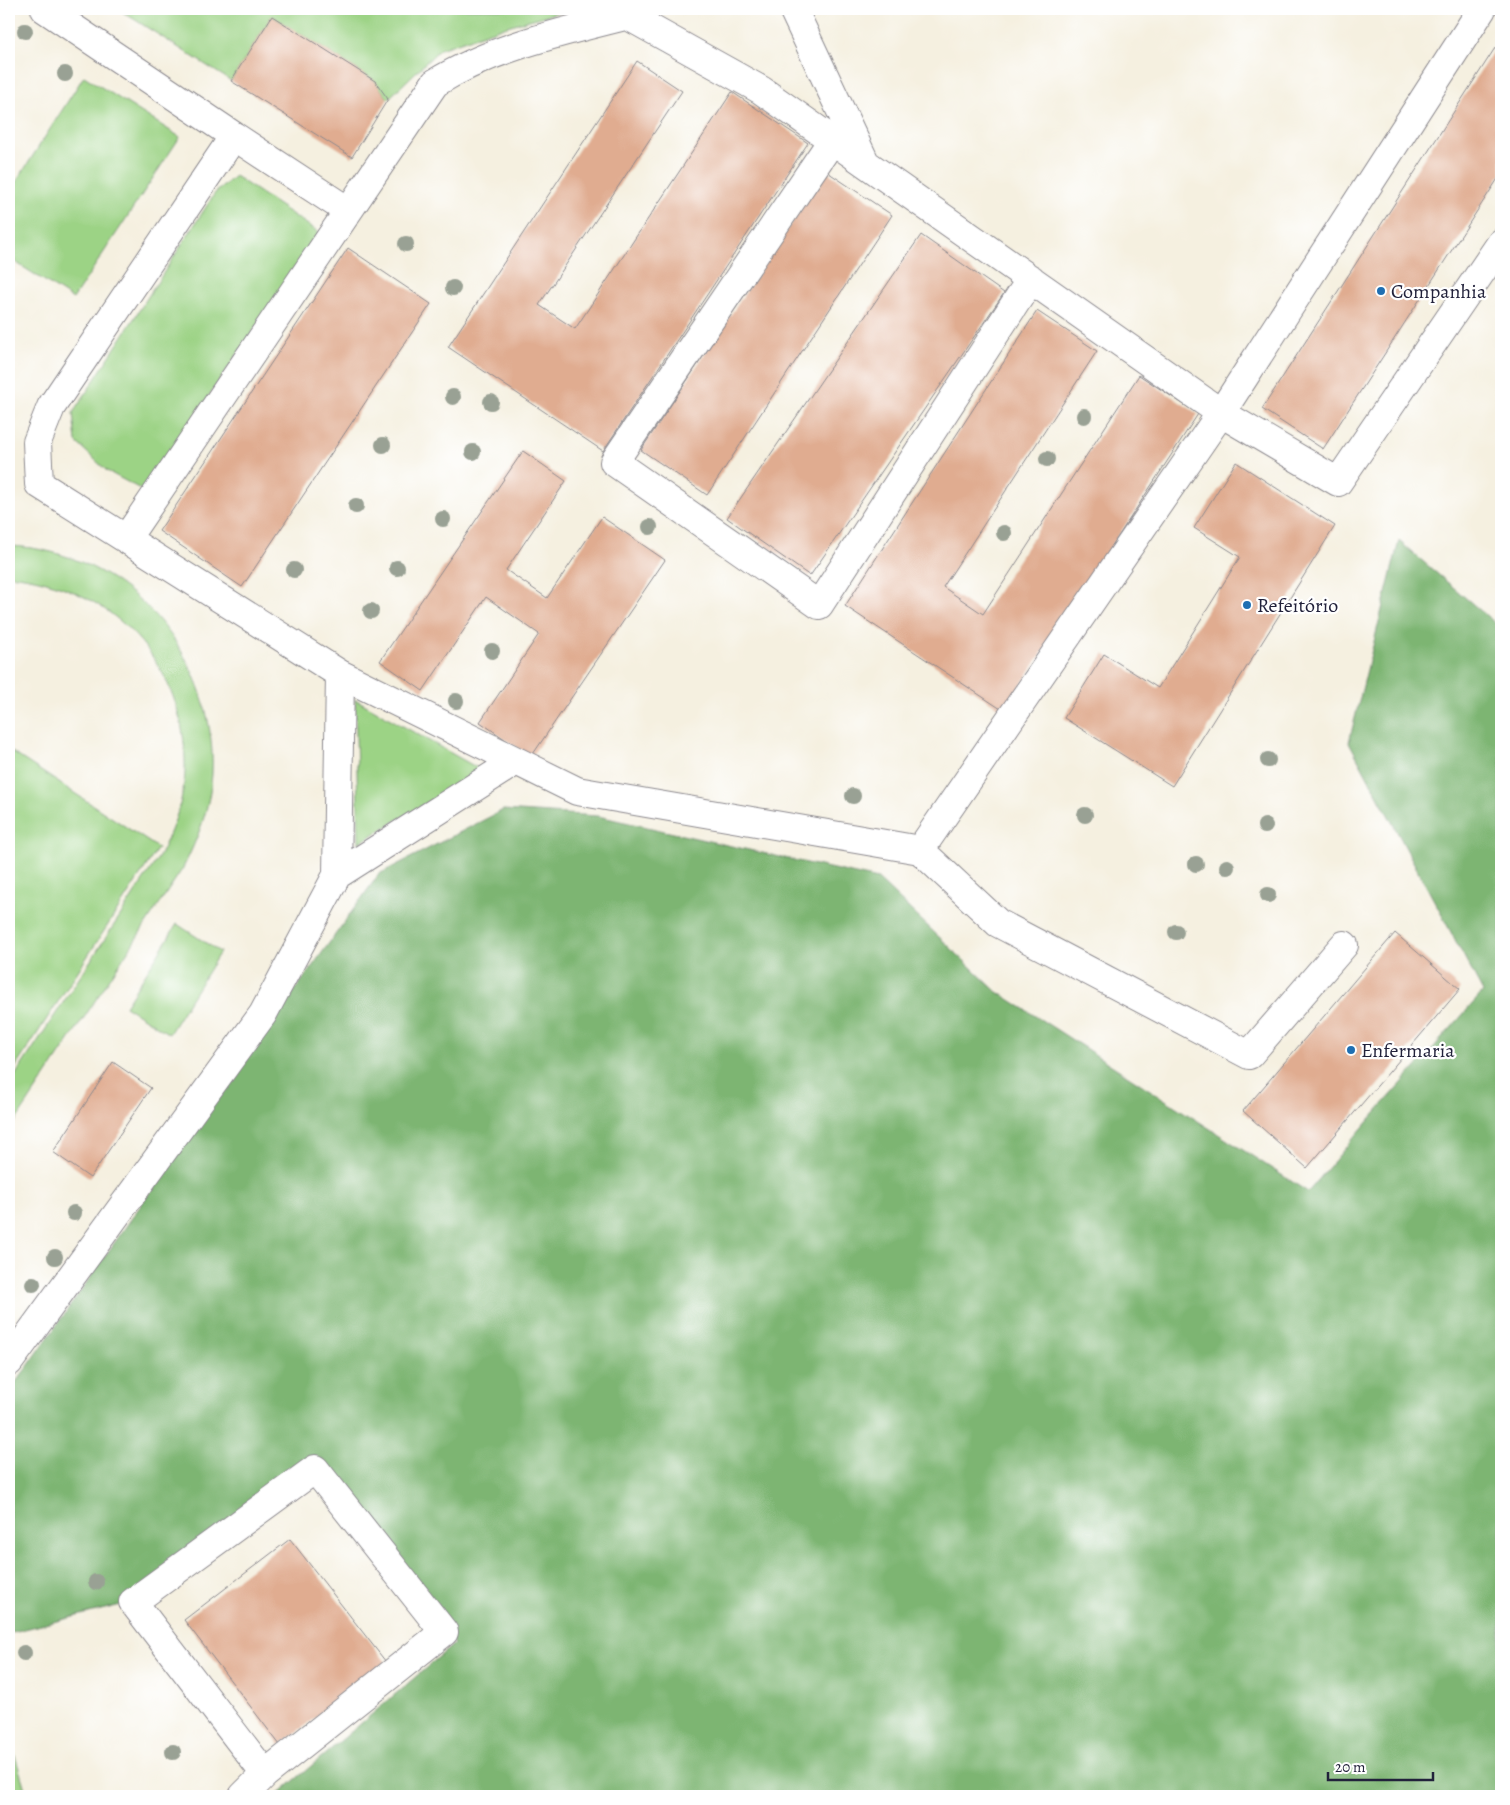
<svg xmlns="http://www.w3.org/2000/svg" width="1510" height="1805" font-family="Alegreya,serif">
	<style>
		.green { fill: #9cd385; stroke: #5f7a60 }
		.forest { fill: #7db572; stroke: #506c56 }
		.building { fill: #e0ac90 }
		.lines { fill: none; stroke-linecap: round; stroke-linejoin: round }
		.minor-casing { stroke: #8c898e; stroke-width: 30 }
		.minor { stroke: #fff; stroke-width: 28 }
		.tree { fill: #99a194 }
		.poi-dot { fill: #1f6fb2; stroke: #fff; stroke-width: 2 }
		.labels { text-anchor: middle; stroke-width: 4.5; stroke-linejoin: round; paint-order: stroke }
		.poi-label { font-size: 20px; fill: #22223b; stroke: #fff; text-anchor: start }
	</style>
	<rect width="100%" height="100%" fill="#fff"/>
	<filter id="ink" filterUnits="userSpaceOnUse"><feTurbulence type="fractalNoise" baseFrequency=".02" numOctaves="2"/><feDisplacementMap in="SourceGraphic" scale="10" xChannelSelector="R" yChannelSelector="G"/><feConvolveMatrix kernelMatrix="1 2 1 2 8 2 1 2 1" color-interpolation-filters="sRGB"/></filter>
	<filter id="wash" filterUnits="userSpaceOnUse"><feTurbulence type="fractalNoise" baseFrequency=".0096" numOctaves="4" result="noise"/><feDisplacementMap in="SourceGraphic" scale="20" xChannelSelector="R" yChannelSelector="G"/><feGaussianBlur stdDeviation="1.12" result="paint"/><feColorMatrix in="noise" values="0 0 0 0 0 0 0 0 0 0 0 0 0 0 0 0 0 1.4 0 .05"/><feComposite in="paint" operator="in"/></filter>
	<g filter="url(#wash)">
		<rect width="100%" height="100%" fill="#f5f0e0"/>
		<path class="green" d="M118,9h453l-64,17 -67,23 -52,50 -13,-18 -103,-65 -41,65z
			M84,76l96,61 -107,162 -64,-41v-65z
			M235,176l85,57 -176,258 -37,-20 -31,-29 -3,-29 142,-220z
			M9,546c119,4 209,112 203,228 -2,34 -14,64 -29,94l-174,263v-46l151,-230c13,-27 25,-56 25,-87 2,-104 -74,-183 -176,-193z
			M355,699l126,71 -122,73z
			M9,750l149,98 -149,229z
			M177,924l43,28 -51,82 -44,-28z
			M9,1735l18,61h-18z"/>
		<path class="forest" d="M1399,541l102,87v1168h-1225l178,-152 -139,-174 -182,132 -124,31v-242l19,-25 148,-211 203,-281 124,-64 95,6 280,63 117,111 313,202 61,-72 114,-128 -134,-250z"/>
		<g id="blocks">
			<path class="building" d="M272,16l103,65 13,18 -36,58 -121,-76z
				M1495,48l6,4v122l-178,275 -61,-40z
				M637,61l45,30 -143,214 36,24 157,-237 76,51 -205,308 -155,-104z
				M826,171l66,44 -185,280 -66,-45z
				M921,235l83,58 -194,283 -83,-58z
				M348,248l83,56 -189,283 -83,-56z
				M1037,311l60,40 -154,236 40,27 156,-239 59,39 -194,297 -159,-105z
				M523,451l43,30 -60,89 41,28 55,-81 63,43 -134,197 -51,-35 59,-88 -53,-37 -63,94 -43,-30z
				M1236,462l99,64 -163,260 -108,-68 40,-64 54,34 82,-131 -46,-29z
				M1395,933l65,56 -153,179 -64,-57z
				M113,1062l38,26 -61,90 -37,-26z
				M290,1539l96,123 -106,83 -96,-125z"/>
		</g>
	</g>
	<g filter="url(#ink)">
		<use href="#blocks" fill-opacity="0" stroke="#8c898e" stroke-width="1"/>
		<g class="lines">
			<defs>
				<path id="minor" d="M45,9l189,127 -183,271 -14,35 2,42 301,190 237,117 343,59 78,73 251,132 95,-110
					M793,9l71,151
					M1482,9l-261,404 117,69 163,-239
					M628,16l133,74 460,323 -301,437
					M234,136l114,75
					M833,139l-219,323 205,143 212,-326
					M126,539l309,-456c63,-39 138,-53 209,-72
					M337,875l179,-114
					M9,1362l254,-348 74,-139 3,-201
					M243,1796l22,-22 179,-142 -129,-163 -182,133 132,172"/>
			</defs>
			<use href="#minor" class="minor-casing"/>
			<use href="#minor" class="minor"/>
		</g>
		<g class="tree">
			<circle cx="25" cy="31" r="8"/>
			<circle cx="65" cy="74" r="8"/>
			<circle cx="406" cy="244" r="8"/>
			<circle cx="453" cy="288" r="8"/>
			<circle cx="453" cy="397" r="8"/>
			<circle cx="491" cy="402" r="8"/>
			<circle cx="1084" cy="416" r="8"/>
			<circle cx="383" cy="445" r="8"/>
			<circle cx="473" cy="452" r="8"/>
			<circle cx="1047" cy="459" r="8"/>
			<circle cx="356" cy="506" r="8"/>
			<circle cx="443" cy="519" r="8"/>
			<circle cx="650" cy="527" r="8"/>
			<circle cx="1004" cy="533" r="8"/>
			<circle cx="397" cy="568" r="8"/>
			<circle cx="294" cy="570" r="8"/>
			<circle cx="371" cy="611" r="8"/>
			<circle cx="492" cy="651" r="8"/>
			<circle cx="456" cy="701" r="8"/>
			<circle cx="1268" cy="760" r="8"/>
			<circle cx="853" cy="796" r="8"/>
			<circle cx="1085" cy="815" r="8"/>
			<circle cx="1265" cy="826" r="8"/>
			<circle cx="1196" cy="864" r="8"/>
			<circle cx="1227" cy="867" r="8"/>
			<circle cx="1268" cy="895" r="8"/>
			<circle cx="1176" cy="932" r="8"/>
			<circle cx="74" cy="1213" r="8"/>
			<circle cx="55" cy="1257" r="8"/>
			<circle cx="33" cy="1284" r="8"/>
			<circle cx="96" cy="1582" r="8"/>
			<circle cx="24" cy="1653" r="8"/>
			<circle cx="173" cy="1752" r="8"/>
		</g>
	</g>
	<g class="poi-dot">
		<circle cx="1381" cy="291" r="5"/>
		<circle cx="1247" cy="605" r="5"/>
		<circle cx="1351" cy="1050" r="5"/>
	</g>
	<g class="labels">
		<g class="poi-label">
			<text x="1391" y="298">Companhia</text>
			<text x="1257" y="612">Refeitório</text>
			<text x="1361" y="1057">Enfermaria</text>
		</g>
	</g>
	<rect width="1510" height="1805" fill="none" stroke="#fff" stroke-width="30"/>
	<path d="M1328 1772v8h105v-8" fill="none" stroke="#22223b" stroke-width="2.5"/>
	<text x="1335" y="1772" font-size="15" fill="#22223b" stroke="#ffffff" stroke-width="4" paint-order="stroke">20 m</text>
</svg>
